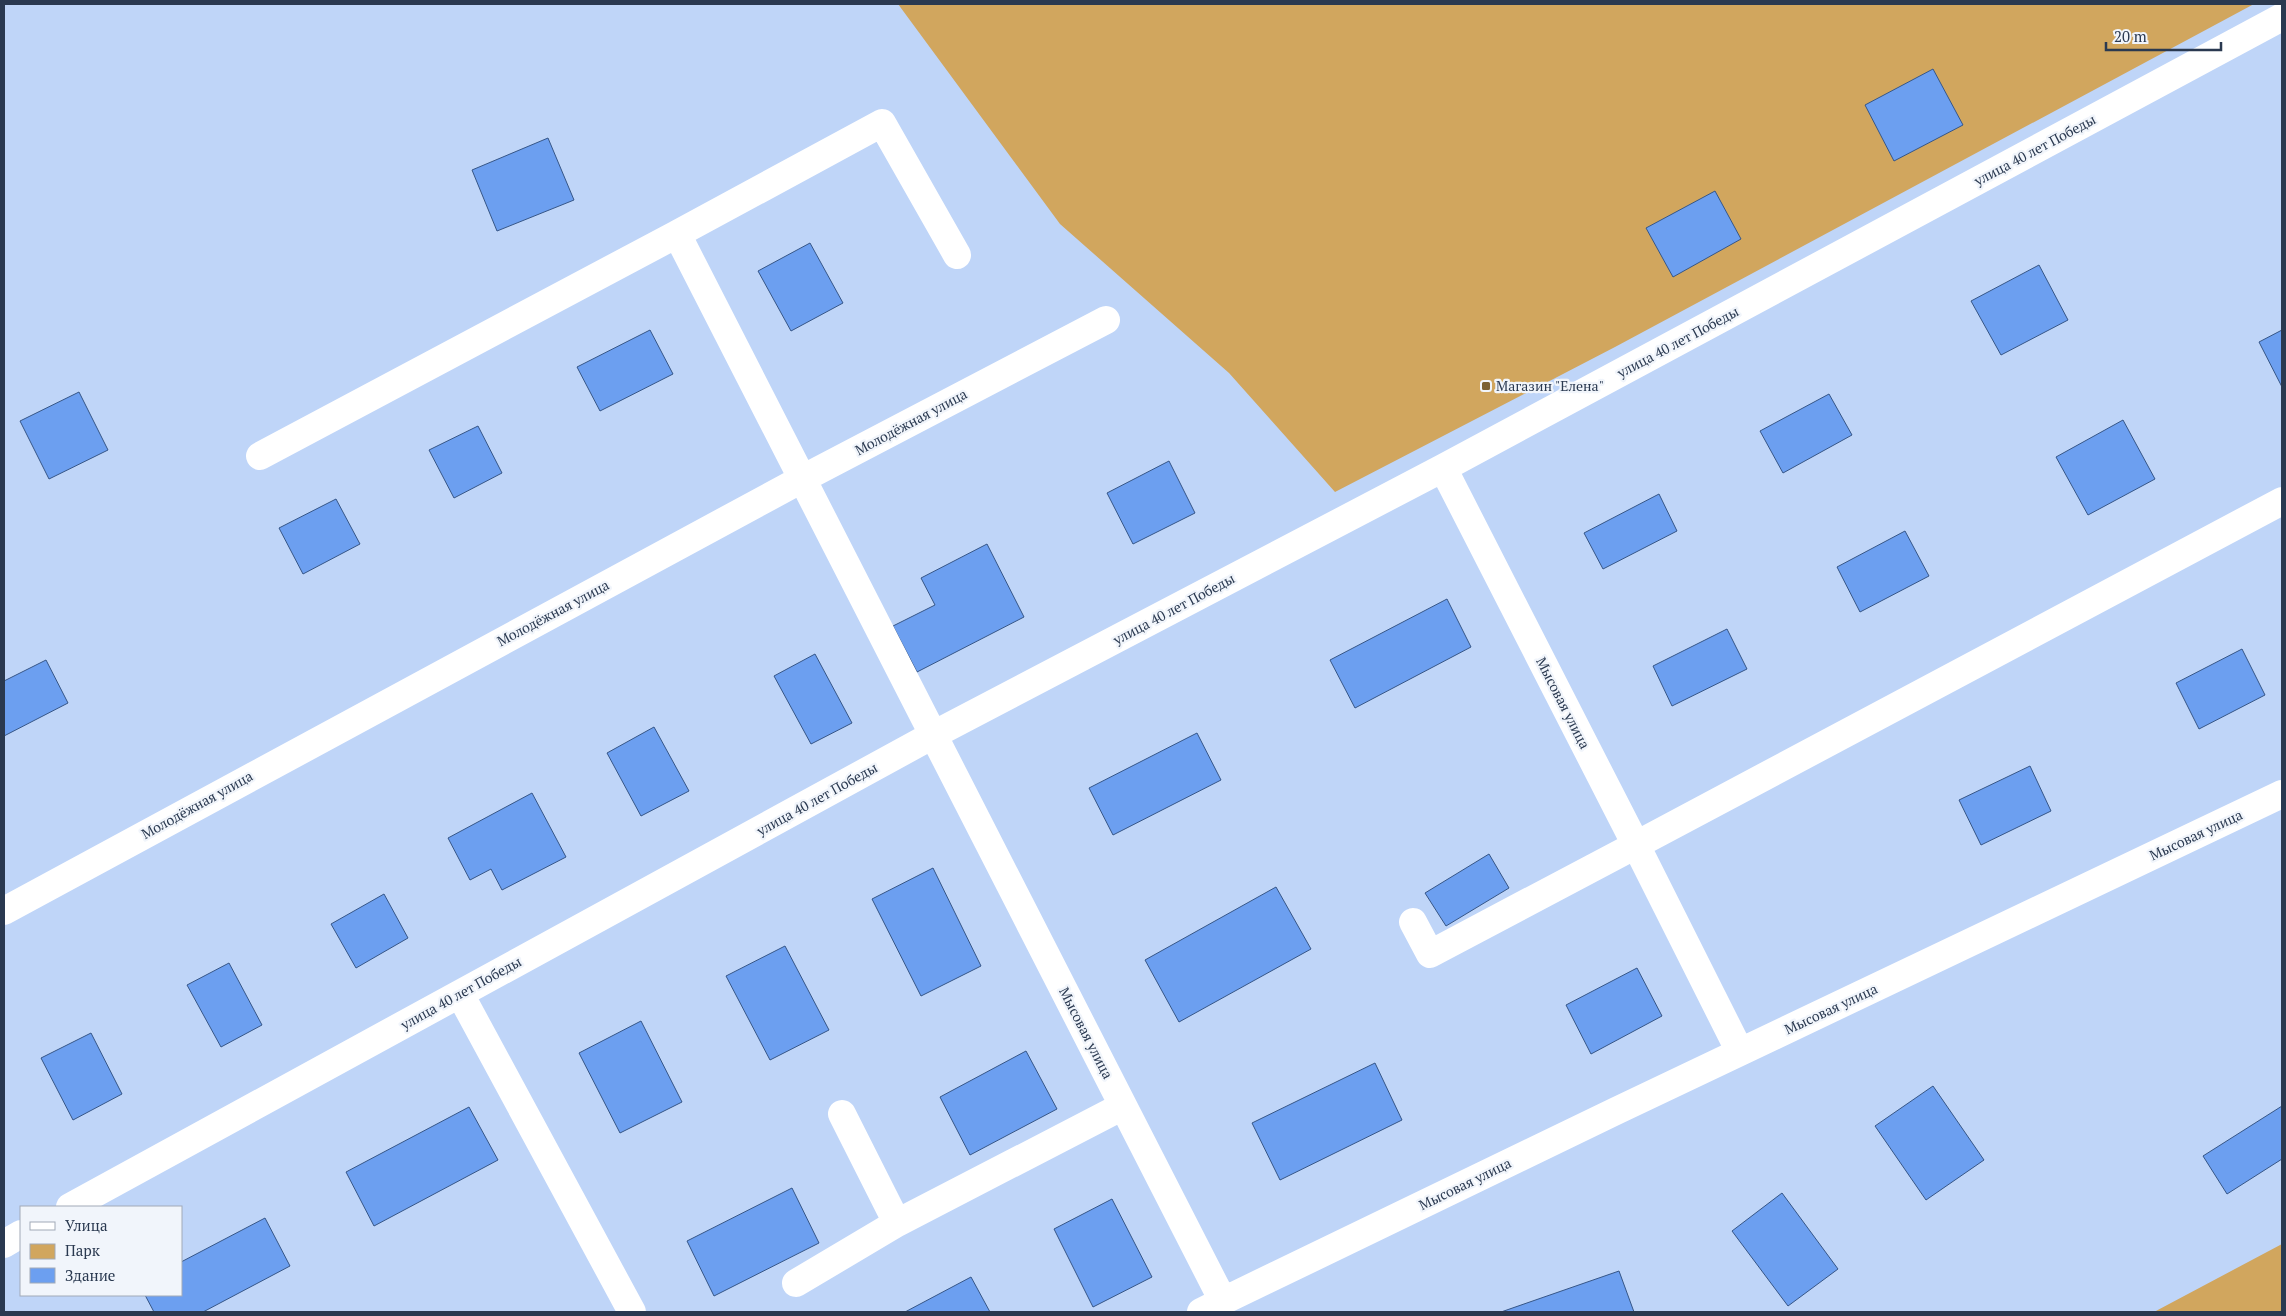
<svg xmlns="http://www.w3.org/2000/svg" width="2286" height="1316" font-family="'PT Serif',serif">
	<style>
		.green { fill: #d1a65e }
		.building { fill: #6c9ff0; stroke: #365687 }
		.lines { fill: none; stroke-linecap: round; stroke-linejoin: round }
		.minor { stroke: #fff; stroke-width: 28 }
		.poi-dot { fill: #7b6032; stroke: #f1f5fb; stroke-width: 2 }
		.labels { text-anchor: middle; stroke-width: 4.5; stroke-linejoin: round; paint-order: stroke }
		.street-label { font-size: 14px; fill: #2a3950; stroke: #f1f5fb }
		.poi-label { font-size: 14px; fill: #2a3950; stroke: #f1f5fb; text-anchor: start }
	</style>
	<rect width="100%" height="100%" fill="#bfd5f8"/>
	<path class="green" d="M898,4h1356l-639,343 -280,145 -106,-119 -169,-149z
		M2282,1244v68h-128z"/>
	<path class="building" d="M1933,69l30,56 -69,36 -29,-56z
		M548,138l26,62 -77,31 -25,-61z
		M1715,191l26,48 -68,38 -27,-49z
		M810,243l33,60 -52,28 -33,-60z
		M2039,265l29,55 -67,35 -30,-54z
		M650,330l23,44 -73,37 -23,-44z
		M2282,330v57l-23,-45z
		M79,392l29,58 -59,29 -29,-58z
		M1829,394l23,41 -69,38 -23,-42z
		M2123,420l32,59 -67,36 -32,-58z
		M478,426l24,47 -48,25 -25,-48z
		M1169,461l26,52 -62,31 -26,-51z
		M1659,494l18,37 -74,38 -19,-36z
		M336,499l24,45 -57,30 -24,-46z
		M1905,531l24,45 -69,36 -23,-45z
		M987,544l37,73 -107,55 -24,-46 42,-21 -14,-27z
		M1447,599l24,48 -116,61 -25,-48z
		M1727,629l20,40 -75,37 -19,-40z
		M2242,649l23,46 -66,34 -23,-46z
		M815,654l37,69 -41,21 -37,-68z
		M46,660l22,43 -64,33v-55z
		M654,727l35,64 -48,25 -34,-63z
		M1197,733l24,47 -108,55 -24,-47z
		M2030,766l21,45 -70,34 -22,-45z
		M532,793l34,64 -64,33 -11,-21 -21,11 -22,-42z
		M1489,854l20,34 -63,38 -21,-33z
		M933,868l48,98 -60,30 -49,-97z
		M1276,887l35,62 -132,73 -34,-62z
		M384,894l24,44 -52,30 -25,-44z
		M785,946l44,84 -59,30 -44,-84z
		M229,963l33,62 -41,22 -34,-62z
		M1637,968l25,48 -71,38 -25,-49z
		M641,1021l41,81 -62,31 -41,-80z
		M91,1033l31,61 -49,26 -32,-62z
		M1026,1051l31,58 -87,46 -30,-58z
		M1375,1063l27,57 -122,60 -28,-57z
		M1933,1086l51,74 -58,40 -51,-74z
		M2282,1106v53l-55,35 -24,-38z
		M469,1107l29,53 -124,66 -28,-54z
		M792,1188l27,55 -105,53 -27,-55z
		M1782,1193l56,76 -50,37 -56,-75z
		M1112,1199l40,78 -59,30 -39,-78z
		M265,1218l25,48 -87,46h-49l-9,-17h36v-33z
		M1619,1271l15,41h-133z
		M971,1277l19,35h-85z"/>
	<g class="lines">
		<path class="minor" d="M677,234l205,-111 75,132
			M260,456l417,-222 546,1067 393,-190 666,-317
			M1443,468l193,377 646,-344
			M4,911l798,-432 304,-159
			M1413,922l17,32 206,-109 104,207
			M460,994l172,318
			M842,1114l55,109
			M70,1207l863,-472 510,-267 839,-451
			M4,1244l17,-10
			M796,1283l101,-60 226,-117
			M1201,1312l22,-11"/>
	</g>
	<rect class="poi-dot" x="1481" y="381" width="10" height="10" rx="2.5"/>
	<g class="labels">
		<g class="street-label">
			<text transform="translate(2035 150) rotate(-28)" y="5">улица 40 лет Победы</text>
			<text transform="translate(1678 342) rotate(-28)" y="5">улица 40 лет Победы</text>
			<text transform="translate(911 422) rotate(-28)" y="5">Молодёжная улица</text>
			<text transform="translate(1174 609) rotate(-28)" y="5">улица 40 лет Победы</text>
			<text transform="translate(553 613) rotate(-28)" y="5">Молодёжная улица</text>
			<text transform="translate(1563 703) rotate(63)" y="5">Мысовая улица</text>
			<text transform="translate(817 799) rotate(-29)" y="5">улица 40 лет Победы</text>
			<text transform="translate(197 805) rotate(-29)" y="5">Молодёжная улица</text>
			<text transform="translate(2196 835) rotate(-25)" y="5">Мысовая улица</text>
			<text transform="translate(461 993) rotate(-29)" y="5">улица 40 лет Победы</text>
			<text transform="translate(1831 1009) rotate(-25)" y="5">Мысовая улица</text>
			<text transform="translate(1086 1033) rotate(63)" y="5">Мысовая улица</text>
			<text transform="translate(1465 1184) rotate(-26)" y="5">Мысовая улица</text>
		</g>
		<g class="poi-label">
			<text x="1496" y="391">Магазин "Елена"</text>
		</g>
	</g>
	<rect width="2286" height="1316" fill="none" stroke="#2a3950" stroke-width="10"/>
	<rect x="20" y="1206" width="162" height="90" fill="#f1f5fb" stroke="#a1aab7"/>
	<rect x="30" y="1222" width="25" height="8" fill="#ffffff" stroke="#a1aab7"/>
	<text x="65" y="1231" font-size="15" fill="#2a3950">Улица</text>
	<rect x="30" y="1244" width="25" height="15" fill="#d1a65e" stroke="#a1aab7"/>
	<text x="65" y="1256" font-size="15" fill="#2a3950">Парк</text>
	<rect x="30" y="1268" width="25" height="15" fill="#6c9ff0" stroke="#a1aab7"/>
	<text x="65" y="1281" font-size="15" fill="#2a3950">Здание</text>
	<path d="M2106 42v8h115v-8" fill="none" stroke="#2a3950" stroke-width="2.5"/>
	<text x="2114" y="42" font-size="15" fill="#2a3950" stroke="#f1f5fb" stroke-width="4" paint-order="stroke">20 m</text>
</svg>
